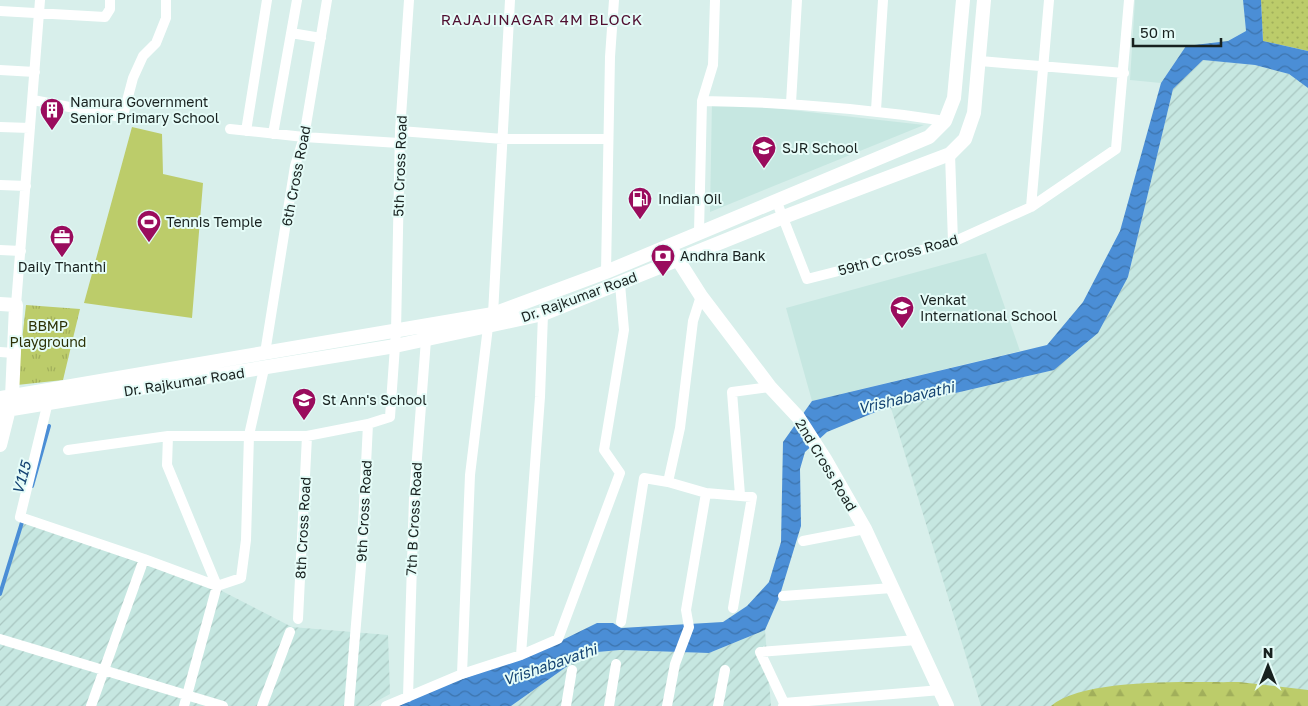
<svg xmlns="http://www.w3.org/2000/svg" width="1308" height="706" font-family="'Golos Text',sans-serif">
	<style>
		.built { fill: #c6e7e1 }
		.industrial { fill: url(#industrial-furrows) }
		.grass { fill: url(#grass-dots) }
		.forest { fill: url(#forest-firs) }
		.park { fill: url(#park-tufts) }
		.pitch { fill: #bccc6a }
		.water { fill: url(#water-waves) }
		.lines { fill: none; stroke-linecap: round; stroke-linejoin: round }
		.stream { stroke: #4b8ed6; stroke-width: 4 }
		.street { stroke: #fff; stroke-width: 10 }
		.secondary { stroke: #fff; stroke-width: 14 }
		.labels { text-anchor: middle; stroke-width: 4; stroke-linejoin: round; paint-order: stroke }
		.poi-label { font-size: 14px; fill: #18211f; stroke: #e5fcf8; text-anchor: start }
		.street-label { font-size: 14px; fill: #18211f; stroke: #e5fcf8 }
		.park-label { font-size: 14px; fill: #2c3105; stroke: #e5fcf8 }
		.neighbourhood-label { font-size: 15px; letter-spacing: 1px; fill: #500f30; stroke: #e5fcf8 }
		.water-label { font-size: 15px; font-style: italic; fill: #144372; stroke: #e5fcf8 }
	</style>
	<defs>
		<pattern id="industrial-furrows" width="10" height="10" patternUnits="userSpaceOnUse" patternTransform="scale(1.25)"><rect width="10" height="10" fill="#c6e7e1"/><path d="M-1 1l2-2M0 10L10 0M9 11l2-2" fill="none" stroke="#a9c6c1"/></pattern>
		<pattern id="grass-dots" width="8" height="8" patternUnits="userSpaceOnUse" patternTransform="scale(1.25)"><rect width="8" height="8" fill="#bccc6a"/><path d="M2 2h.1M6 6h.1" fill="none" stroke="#a1af5b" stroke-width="1.8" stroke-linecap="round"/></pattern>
		<pattern id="forest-firs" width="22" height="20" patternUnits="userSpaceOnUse" patternTransform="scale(1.25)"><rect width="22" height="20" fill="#bccc6a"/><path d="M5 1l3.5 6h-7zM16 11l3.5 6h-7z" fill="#a1af5b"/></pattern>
		<pattern id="park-tufts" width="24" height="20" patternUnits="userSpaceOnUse" patternTransform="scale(1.25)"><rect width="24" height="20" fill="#bccc6a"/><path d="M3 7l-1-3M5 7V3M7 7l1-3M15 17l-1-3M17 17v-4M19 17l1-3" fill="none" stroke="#a1af5b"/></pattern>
		<pattern id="water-waves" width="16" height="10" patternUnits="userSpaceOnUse" patternTransform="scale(1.25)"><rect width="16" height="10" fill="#4b8ed6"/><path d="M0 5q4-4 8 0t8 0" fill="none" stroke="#3d74ad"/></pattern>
	</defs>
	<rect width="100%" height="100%" fill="#d8efeb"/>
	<path class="built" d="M1135,0h108l3,31 -18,10 -42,5 -25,37 -31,-3z
		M712,101l212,24 -214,87z
		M986,253l34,98 -208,50 -26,-93z"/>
	<path class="industrial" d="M1203,60l52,5 34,9 19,14v618h-327l-90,-298 163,-38 74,-93 45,-188z
		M21,520l164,52 107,55 96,8 2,59 -22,12h-368v-110z
		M765,630l6,76h-260l75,-53 34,-3 89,3z"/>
	<path class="grass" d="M1261,0h47v51l-45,-10z"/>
	<path class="forest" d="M1239,682l69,8v16h-257c34,-29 143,-23 188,-24z"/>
	<path class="park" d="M26,305l54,4 -17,71 -46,5z"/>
	<path class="pitch" d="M132,127l30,7 1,40 40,9 -11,135 -108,-15z"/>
	<path class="water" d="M1243,0h18l2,41 45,10v37l-19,-14 -34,-9 -52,-5 -30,29 -45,188 -30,56 -44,37 -176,41 -51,21 -22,20 -5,17 1,57 -22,72 -14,32 -56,23 -89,-3 -34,3 -75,53h-113l38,-18 98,-34 63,-31h16l8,5 102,-6 24,-16 22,-24 12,-40 2,-100 29,-41 235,-56 36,-43 37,-71 41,-148 25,-37 42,-5 18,-10z"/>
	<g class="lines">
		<path class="stream" d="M32,486l17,-60
			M0,594l23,-75"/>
		<path class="street" d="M0,11l105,6 5,-8v-9
			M291,33l30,5
			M980,61l144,12
			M0,70l35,2
			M33,100l83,16 8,-4 9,-34 10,-22 13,-13 10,-25v-18
			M702,101c82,1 162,7 243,20
			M791,103l6,-103
			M876,110l7,-110
			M0,127l30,1
			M230,129l74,8 95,6
			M246,131l21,-131
			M400,131l103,8h105
			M273,134l24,-134
			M950,154l3,88
			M0,185l26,1
			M776,200l31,79 146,-37 78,-35 85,-58 13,-149
			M1031,207l18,-207
			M699,232l3,-131 11,-36 2,-65
			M0,250l21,1
			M606,272l4,-215 4,-57
			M16,305l24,-305
			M0,352l14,1
			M265,353l30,-187 9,-29 23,-137
			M48,402l-28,115 124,42 -53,147
			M68,450l100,-14
			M706,493l46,4 -19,111
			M740,495l-8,-103 38,-5
			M803,541l62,-12
			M144,559l73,27 24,-8 5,-38 3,-105 15,-66
			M783,596l109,-8
			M298,619l9,-183
			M621,622l23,-144 24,4
			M0,639l223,67
			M521,655l19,-258 3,-83
			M462,674l8,-199 18,-148 5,-13 17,-314
			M408,697l6,-200 12,-157
			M784,703l-24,-51 157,-12
			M184,706l33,-120 -50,-121 1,-29h139l61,-12
			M262,706l28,-74
			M349,706l12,-140 7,-142 22,-7 6,-85 4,-201 9,-131
			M386,706l76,-32 59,-19 37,-16 62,-166 -16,-23 20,-120 -4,-46
			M566,706l6,-36
			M609,706l7,-42
			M667,706l8,-42 14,-37 -3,-17 20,-117 -38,-11 12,-54 13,-107 8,-25
			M718,706l7,-36
			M783,706l1,-3 157,-13"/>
		<path class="secondary" d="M673,252l28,44 69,91 28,30 27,42 40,70 82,177
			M0,304l16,1 -4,92 -12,48
			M0,398l493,-84 113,-42 323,-135 16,-16 9,-23 9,-98
			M0,411l395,-65 148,-32 238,-96 169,-64 15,-15 9,-26 10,-113"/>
	</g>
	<defs>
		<symbol id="building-pin" viewBox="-11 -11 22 30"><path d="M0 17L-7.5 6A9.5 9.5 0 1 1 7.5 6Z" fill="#9a0c5d" stroke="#e5fcf8"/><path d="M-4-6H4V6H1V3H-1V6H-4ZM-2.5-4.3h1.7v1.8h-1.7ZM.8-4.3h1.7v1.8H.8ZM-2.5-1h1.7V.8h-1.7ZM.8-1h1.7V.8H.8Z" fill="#fff"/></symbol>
		<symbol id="school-pin" viewBox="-11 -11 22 30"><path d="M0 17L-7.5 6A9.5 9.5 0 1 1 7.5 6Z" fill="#9a0c5d" stroke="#e5fcf8"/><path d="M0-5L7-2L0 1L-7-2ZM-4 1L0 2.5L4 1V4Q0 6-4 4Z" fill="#fff"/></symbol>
		<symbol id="fuel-pin" viewBox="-11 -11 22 30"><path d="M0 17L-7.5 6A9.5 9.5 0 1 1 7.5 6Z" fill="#9a0c5d" stroke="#e5fcf8"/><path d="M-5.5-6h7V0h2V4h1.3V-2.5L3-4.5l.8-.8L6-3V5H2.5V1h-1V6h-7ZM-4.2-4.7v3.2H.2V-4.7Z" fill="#fff"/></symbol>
		<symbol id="stadium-pin" viewBox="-11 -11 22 30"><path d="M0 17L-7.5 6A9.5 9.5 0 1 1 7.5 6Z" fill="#9a0c5d" stroke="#e5fcf8"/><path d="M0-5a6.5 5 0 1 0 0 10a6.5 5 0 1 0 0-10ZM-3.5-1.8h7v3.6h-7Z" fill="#fff"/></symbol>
		<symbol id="office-pin" viewBox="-11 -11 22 30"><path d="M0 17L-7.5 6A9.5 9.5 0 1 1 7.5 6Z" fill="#9a0c5d" stroke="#e5fcf8"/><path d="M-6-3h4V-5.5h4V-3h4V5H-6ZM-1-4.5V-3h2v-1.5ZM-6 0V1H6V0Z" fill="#fff"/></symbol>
		<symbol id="bank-pin" viewBox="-11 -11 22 30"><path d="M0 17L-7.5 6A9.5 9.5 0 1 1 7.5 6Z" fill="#9a0c5d" stroke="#e5fcf8"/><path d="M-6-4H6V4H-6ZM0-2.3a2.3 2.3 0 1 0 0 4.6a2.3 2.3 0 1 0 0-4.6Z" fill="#fff"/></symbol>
	</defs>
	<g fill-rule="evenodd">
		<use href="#building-pin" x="38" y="96" width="28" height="38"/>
		<use href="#school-pin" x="750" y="134" width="28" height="38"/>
		<use href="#fuel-pin" x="626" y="185" width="28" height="38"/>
		<use href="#stadium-pin" x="135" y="208" width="28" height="38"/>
		<use href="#office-pin" x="48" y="223" width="28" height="38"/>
		<use href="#bank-pin" x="649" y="242" width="28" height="38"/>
		<use href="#school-pin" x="888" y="294" width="28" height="38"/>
		<use href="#school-pin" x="290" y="386" width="28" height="38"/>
	</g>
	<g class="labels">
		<g class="poi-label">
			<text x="70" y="107">Namura Government<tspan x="70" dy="16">Senior Primary School</tspan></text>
			<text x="782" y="153">SJR School</text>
			<text x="658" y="204">Indian Oil</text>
			<text x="166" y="227">Tennis Temple</text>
			<text x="680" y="261">Andhra Bank</text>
			<text x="62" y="272" text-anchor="middle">Daily Thanthi</text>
			<text x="920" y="305">Venkat<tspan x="920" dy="16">International School</tspan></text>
			<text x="322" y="405">St Ann's School</text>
		</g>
		<g class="street-label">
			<text transform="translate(400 166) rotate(-88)" y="5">5th Cross Road</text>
			<text transform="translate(296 176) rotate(-79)" y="5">6th Cross Road</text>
			<text transform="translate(898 255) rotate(-15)" y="5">59th C Cross Road</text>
			<text transform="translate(579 297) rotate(-20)" y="5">Dr. Rajkumar Road</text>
			<text transform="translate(184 382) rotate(-9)" y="5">Dr. Rajkumar Road</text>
			<text transform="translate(826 465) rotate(59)" y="5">2nd Cross Road</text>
			<text transform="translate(364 511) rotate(-87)" y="5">9th Cross Road</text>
			<text transform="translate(414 519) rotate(-87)" y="5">7th B Cross Road</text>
			<text transform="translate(303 528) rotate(-87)" y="5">8th Cross Road</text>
		</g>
		<g class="park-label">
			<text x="48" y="331">BBMP<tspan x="48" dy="16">Playground</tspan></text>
		</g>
		<g class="neighbourhood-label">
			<text x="542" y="25">RAJAJINAGAR 4M BLOCK</text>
		</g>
		<g class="water-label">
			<text transform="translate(906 398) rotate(-13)" y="5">Vrishabavathi</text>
			<text transform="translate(22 478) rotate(-74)" y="5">V115</text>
			<text transform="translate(550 665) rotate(-19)" y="5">Vrishabavathi</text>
		</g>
	</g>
	<g transform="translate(1268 666)" stroke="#e5fcf8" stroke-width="4" paint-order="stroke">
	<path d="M0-4L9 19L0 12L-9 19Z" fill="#18211f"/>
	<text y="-8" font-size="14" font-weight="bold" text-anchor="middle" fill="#18211f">N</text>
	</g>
	<path d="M1133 38v8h88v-8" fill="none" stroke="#18211f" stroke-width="2.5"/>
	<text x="1140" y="38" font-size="15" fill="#18211f" stroke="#e5fcf8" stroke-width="4" paint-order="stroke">50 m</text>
</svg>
